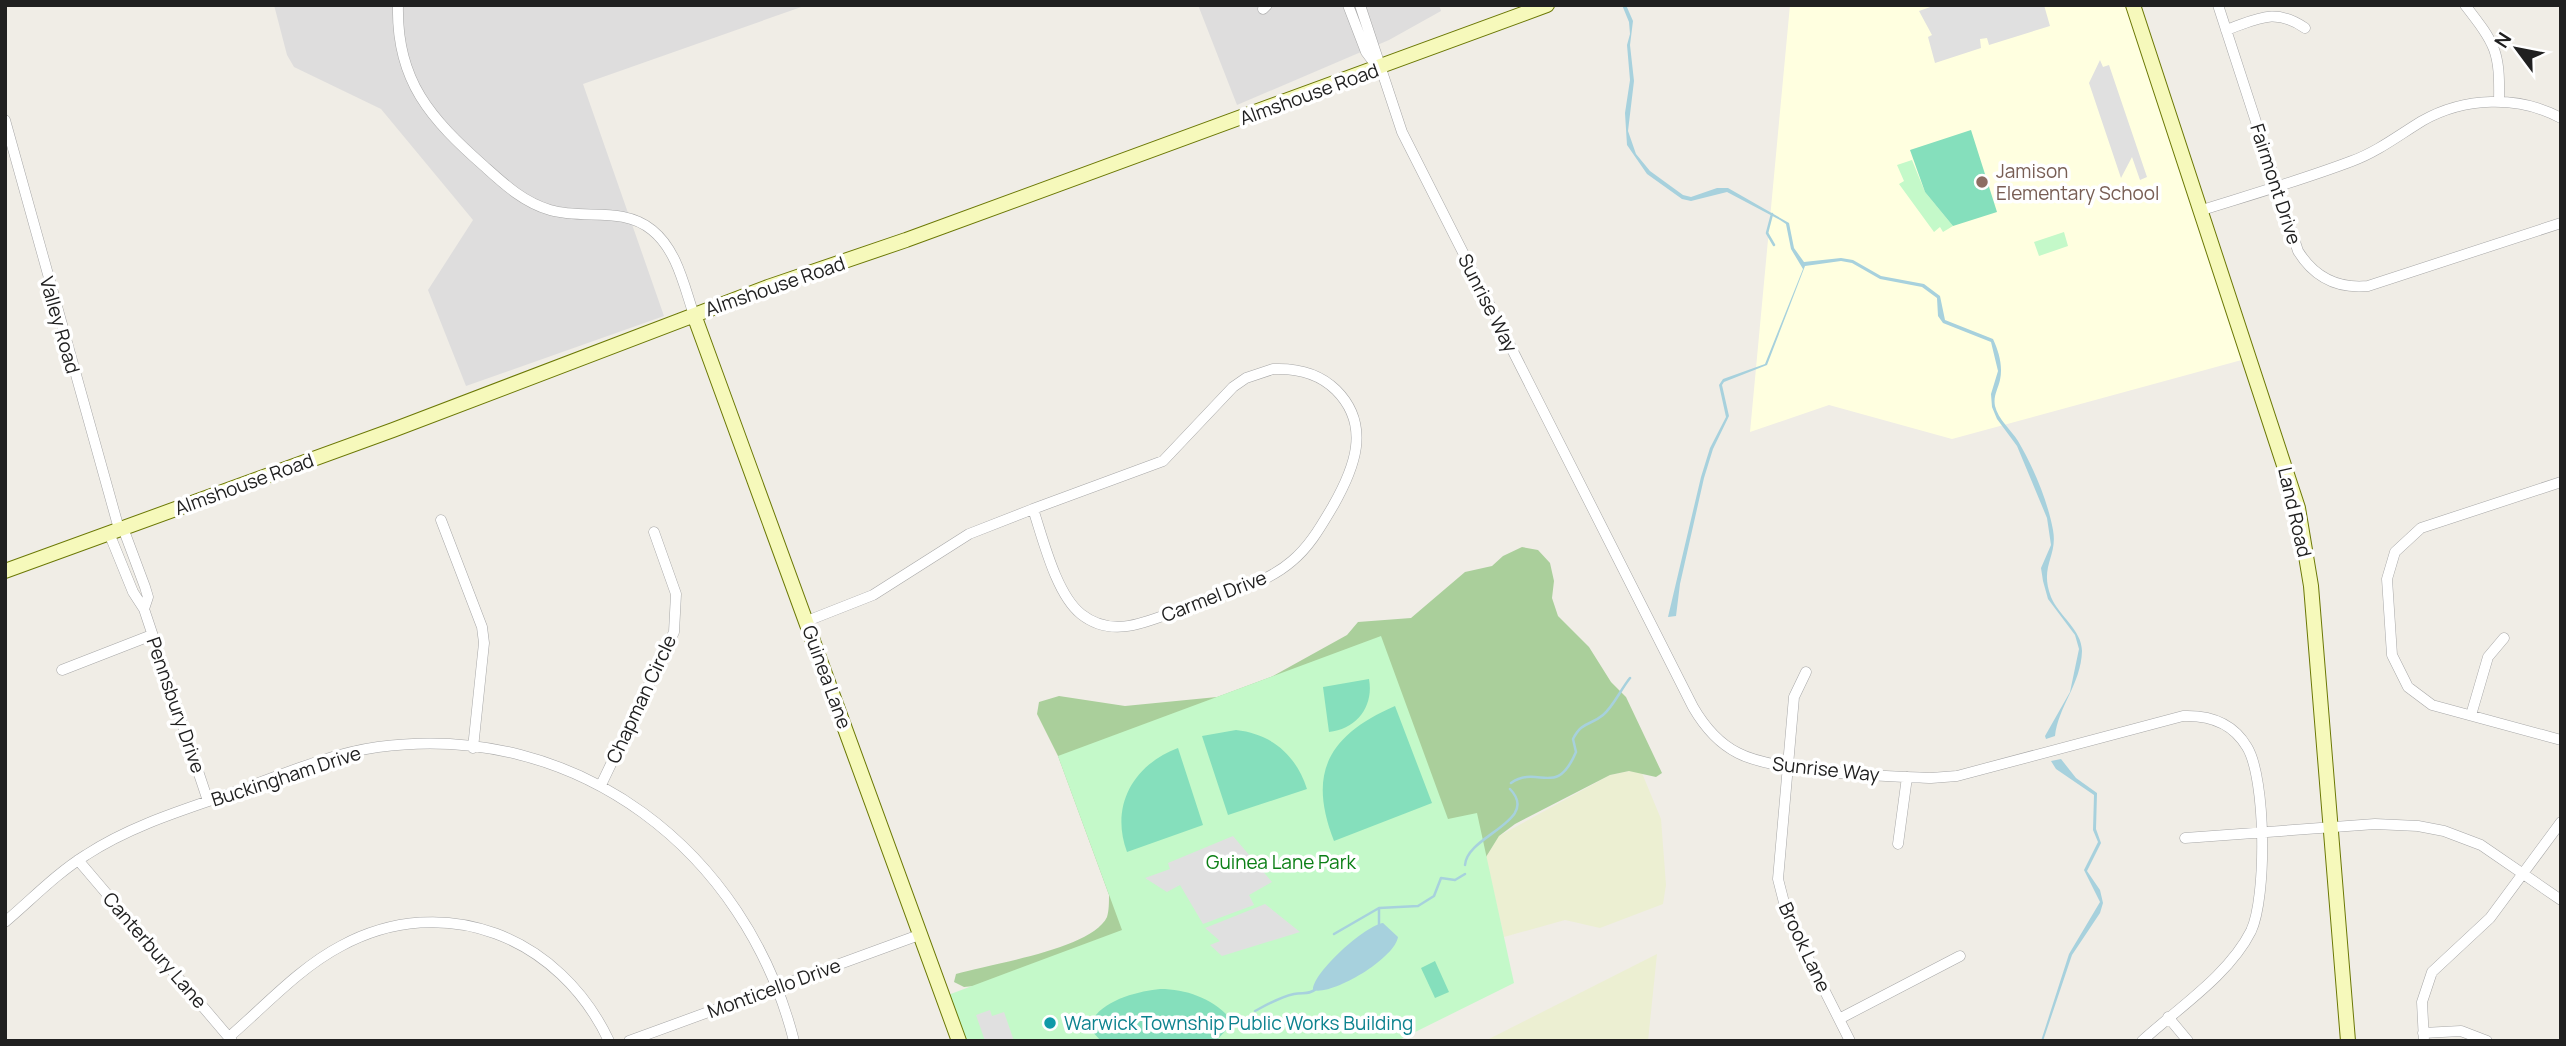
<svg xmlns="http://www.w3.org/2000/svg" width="2566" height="1046" font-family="Manrope,sans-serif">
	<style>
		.residential { fill: #dedddd }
		.education { fill: #ffffe0 }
		.farmland { fill: #ecefd2 }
		.forest { fill: #aacf9b }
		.park { fill: #c4f9c9 }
		.pitch { fill: #85dfbc }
		.parking { fill: #e0e0e0 }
		.water { fill: #a7d1dd }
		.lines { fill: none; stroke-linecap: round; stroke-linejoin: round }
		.stream { stroke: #a7d1dd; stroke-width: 2.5 }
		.street-casing { stroke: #a7a7a7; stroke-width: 11 }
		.secondary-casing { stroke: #6b7805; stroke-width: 16 }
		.street { stroke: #fff; stroke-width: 10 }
		.secondary { stroke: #f6f9bb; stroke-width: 14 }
		.education-dot { fill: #8d6e63; stroke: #fff; stroke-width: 2.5 }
		.culture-dot { fill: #0f9aa8; stroke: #fff; stroke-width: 2.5 }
		.labels { text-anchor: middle; stroke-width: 7; stroke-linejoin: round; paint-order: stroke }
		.street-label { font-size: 19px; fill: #202020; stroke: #fff }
		.education-label { font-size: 19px; fill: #785e54; stroke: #fff; text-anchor: start }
		.park-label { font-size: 19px; fill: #0c7f16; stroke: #fff }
		.culture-label { font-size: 19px; fill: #0d838f; stroke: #fff; text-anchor: start }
	</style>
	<rect width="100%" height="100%" fill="#f0ede6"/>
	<path class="residential" d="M274,5h533l-224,79 81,232 -198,70 -38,-96 45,-70 -92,-111 -87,-42 -7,-12z
		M1198,5h241l2,6 -52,29 -152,65z"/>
	<path class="education" d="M1790,5h343l116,353 -297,81 -123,-34 -79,27z"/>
	<path class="farmland" d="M1629,771l13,2 19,46 5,66 -3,19 -63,24 -35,-8 -61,17 -18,-80 13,-21 111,-61z
		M1657,954l-9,87h-163z"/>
	<path class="forest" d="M1522,547l16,3 12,13 4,18 -2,17 6,18 31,31 22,35 15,15 36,76 -6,4 -27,-6 -19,4 -95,49 -16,12 -13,21 -320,57 -109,45 -83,27 -10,1 -10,-5 2,-8c34,-10 136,-25 151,-57 2,-6 2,-15 2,-22l-51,-139 -21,-42 2,-12 20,-6 66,10 92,-9 56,-21 74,-41 11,-13 53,-4 54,-46 27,-6 11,-10z"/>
	<path class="park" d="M1912,160l13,32 28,34 -10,6 -3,-5 -6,5 -35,-48 5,-3 -7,-16z
		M2064,232l4,14 -29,10 -5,-14z
		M1381,636l67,183 29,-6 37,170 -117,58h-432l-17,-46 174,-65 -64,-174z"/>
	<path class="pitch" d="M1971,130l26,82 -44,14 -28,-34 -15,-42z
		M1369,679c5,27 -12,50 -40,53l-6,-45z
		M1395,706l37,97 -98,38c-27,-69 -5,-106 61,-135z
		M1236,730c36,4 60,25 71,59l-79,26 -26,-79z
		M1178,748l25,77 -76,27c-17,-46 6,-87 51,-104z
		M1435,961l14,31 -14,6 -14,-30z
		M1160,989c26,0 51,9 69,28l-1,11 -12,13h-115l-11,-12c3,-27 48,-38 70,-40z"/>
	<path class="parking" d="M1936,5h108l6,21 -61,19 -2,-7 -7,1 1,9 -46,15 -7,-26 4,-2 -13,-24z
		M2100,60l3,7 6,-2 38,112 -7,3 -8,-23 -11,21 -32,-95z
		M1233,836l39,46 -23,13 5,10 -51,19 -23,-39 -13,7 -22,-14 25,-9 -2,-6z
		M1265,904l35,28 -78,24 -12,-11 10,-4 -15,-13z
		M990,1010l2,6 12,-4 10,29h-29l-9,-26z"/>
	<path class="water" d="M1622,5h4l7,16 -3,24 4,36 -6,50 8,23 14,17 33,24 8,2 26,-9h11l61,35 5,25 10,14 37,-4 12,2 28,16 43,8 16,12 5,24 48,19c6,13 10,27 7,41 -2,9 -7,16 -5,26 3,13 16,24 23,35 15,25 30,61 35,89 5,27 -14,36 -2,67 8,19 31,33 31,54 -1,33 -24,56 -27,85l-9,3 -1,-3 25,-44 9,-43 -4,-14 -27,-36 -5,-18 -2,-13 10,-23 -4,-27 -30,-72 -20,-27 -5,-12 -1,-13 7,-23 -7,-29 -48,-19 -5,-7 -1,-18 -15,-11 -42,-8 -28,-16 -11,-2 -36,5 -38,99 -43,17 -2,3 7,31 -16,33 -9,29 -24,106 -4,32 -8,1 33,-140 9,-29 16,-31 -7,-32 4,-6 42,-15 38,-95 -12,-20 -5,-25 -6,-4 -53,-28 -36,9 -9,-2 -35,-25 -20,-29 -2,-32 5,-33 -3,-35 3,-11 -1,-12z
		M2061,759l15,19 21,15 -1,36 5,14 -14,28 13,19 3,13 -3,10 -28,42 -29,86h-2l28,-87 31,-52 -16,-32 14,-28 -5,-12 1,-35 -38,-26 -5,-8z
		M1383,923l15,14c-3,21 -65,59 -85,53 0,-18 53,-65 70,-67z"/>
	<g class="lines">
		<path class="stream" d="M1772,214l-5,19 7,12
			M1511,783c28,-19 45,16 65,-31l-3,-13c9,-18 17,-13 30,-24 10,-8 18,-26 27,-37
			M1465,865c2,-30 76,-44 45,-76
			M1379,908v17
			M1334,934l45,-26 39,-2 16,-10 7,-18 14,2 10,-6
			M1255,1011c13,-7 25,-14 39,-17 9,-2 15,1 22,-5"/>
		<defs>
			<path id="street" d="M398,5c-2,76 33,114 86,161 20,18 39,36 66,44 34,10 73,-4 102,20 25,20 32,56 42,85
				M1348,5l18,47 12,16
				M1360,5l42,127 291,575c11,19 25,36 45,46 38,20 147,23 193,25l26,-2 226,-60c26,-1 50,7 64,31 19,31 20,150 4,184 -22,44 -73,77 -109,110
				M2218,5l80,246c16,26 39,38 70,35l193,-63
				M2465,5c31,40 35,46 34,97
				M1263,9l4,-4
				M2226,30c32,-11 48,-23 79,-2
				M5,120l114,409
				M2199,211c51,-16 103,-31 153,-50 25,-9 47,-26 70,-40 42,-24 96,-26 139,-3
				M1273,369c24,-1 46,4 63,21 36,36 18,79 -3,116 -12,20 -23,40 -41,55 -31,27 -79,36 -116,50 -32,12 -65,27 -95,3 -25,-20 -38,-75 -48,-105l130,-48 70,-74 13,-9z
				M2561,482l-140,46 -26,24 -8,27 5,76 16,32 24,18 129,35
				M441,520l41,107 2,16 -11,105
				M123,528l22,59 3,10 -4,12
				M109,533l24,59 11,17 64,192
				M807,621l66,-26 96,-61 64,-25
				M62,670l90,-35
				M1806,672l-12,25 -16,182 10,39 62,123
				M2471,715l17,-58 16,-19
				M601,785l73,-153 2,-38 -22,-62
				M2185,838l190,-14 43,2 26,5 37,14 80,55
				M1898,844l9,-67
				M78,860l154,181
				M5,922c27,-23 52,-49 81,-67 44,-29 97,-45 146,-62 47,-17 96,-39 146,-46 199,-27 368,104 416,294
				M2168,1017l20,24
				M1839,1019l121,-63
				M2423,1033l38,-2 26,10
				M229,1037c35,-30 70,-69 112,-91 104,-56 219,-9 268,95
				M629,1041l290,-106
				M2424,1041l-2,-39 10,-30 58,-54 71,-96"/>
			<path id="secondary" d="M2133,5l165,503 13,78 37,455
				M694,315l265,726
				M5,571l388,-141 375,-143 138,-47 641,-235"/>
		</defs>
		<use href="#street" class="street-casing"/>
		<use href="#secondary" class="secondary-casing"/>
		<use href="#street" class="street"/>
		<use href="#secondary" class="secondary"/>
	</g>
	<circle class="education-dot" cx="1982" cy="182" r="7"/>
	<circle class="culture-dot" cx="1050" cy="1023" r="7"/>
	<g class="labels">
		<g class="street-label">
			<text transform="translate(1309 94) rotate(-20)" y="7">Almshouse Road</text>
			<text transform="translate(2276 184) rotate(72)" y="7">Fairmont Drive</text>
			<text transform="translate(775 286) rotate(-19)" y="7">Almshouse Road</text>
			<text transform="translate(1488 303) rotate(63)" y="7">Sunrise Way</text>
			<text transform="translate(60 325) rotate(74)" y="7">Valley Road</text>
			<text transform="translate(244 484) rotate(-20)" y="7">Almshouse Road</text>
			<text transform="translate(2295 512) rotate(77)" y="7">Land Road</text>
			<text transform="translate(1214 596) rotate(-21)" y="7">Carmel Drive</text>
			<text transform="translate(827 677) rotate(70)" y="7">Guinea Lane</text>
			<text transform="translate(641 699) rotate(-65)" y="7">Chapman Circle</text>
			<text transform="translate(176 705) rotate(71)" y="7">Pennsbury Drive</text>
			<text transform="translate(1826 769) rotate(6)" y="7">Sunrise Way</text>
			<text transform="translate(286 776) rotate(-18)" y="7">Buckingham Drive</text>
			<text transform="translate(1805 947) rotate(65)" y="7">Brook Lane</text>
			<text transform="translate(155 950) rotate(49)" y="7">Canterbury Lane</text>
			<text transform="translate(774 988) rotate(-20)" y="7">Monticello Drive</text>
		</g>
		<g class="education-label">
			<text x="1996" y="178">Jamison<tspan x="1996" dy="22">Elementary School</tspan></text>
		</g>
		<g class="park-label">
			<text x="1281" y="869">Guinea Lane Park</text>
		</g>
		<g class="culture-label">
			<text x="1064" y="1030">Warwick Township Public Works Building</text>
		</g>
	</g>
	<rect width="2566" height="1046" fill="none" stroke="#202020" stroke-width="14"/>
	<g transform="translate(2517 49) rotate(302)" stroke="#ffffff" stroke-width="5" paint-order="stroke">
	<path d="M0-5L12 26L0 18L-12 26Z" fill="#202020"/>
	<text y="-10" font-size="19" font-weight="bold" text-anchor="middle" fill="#202020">N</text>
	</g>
</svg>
